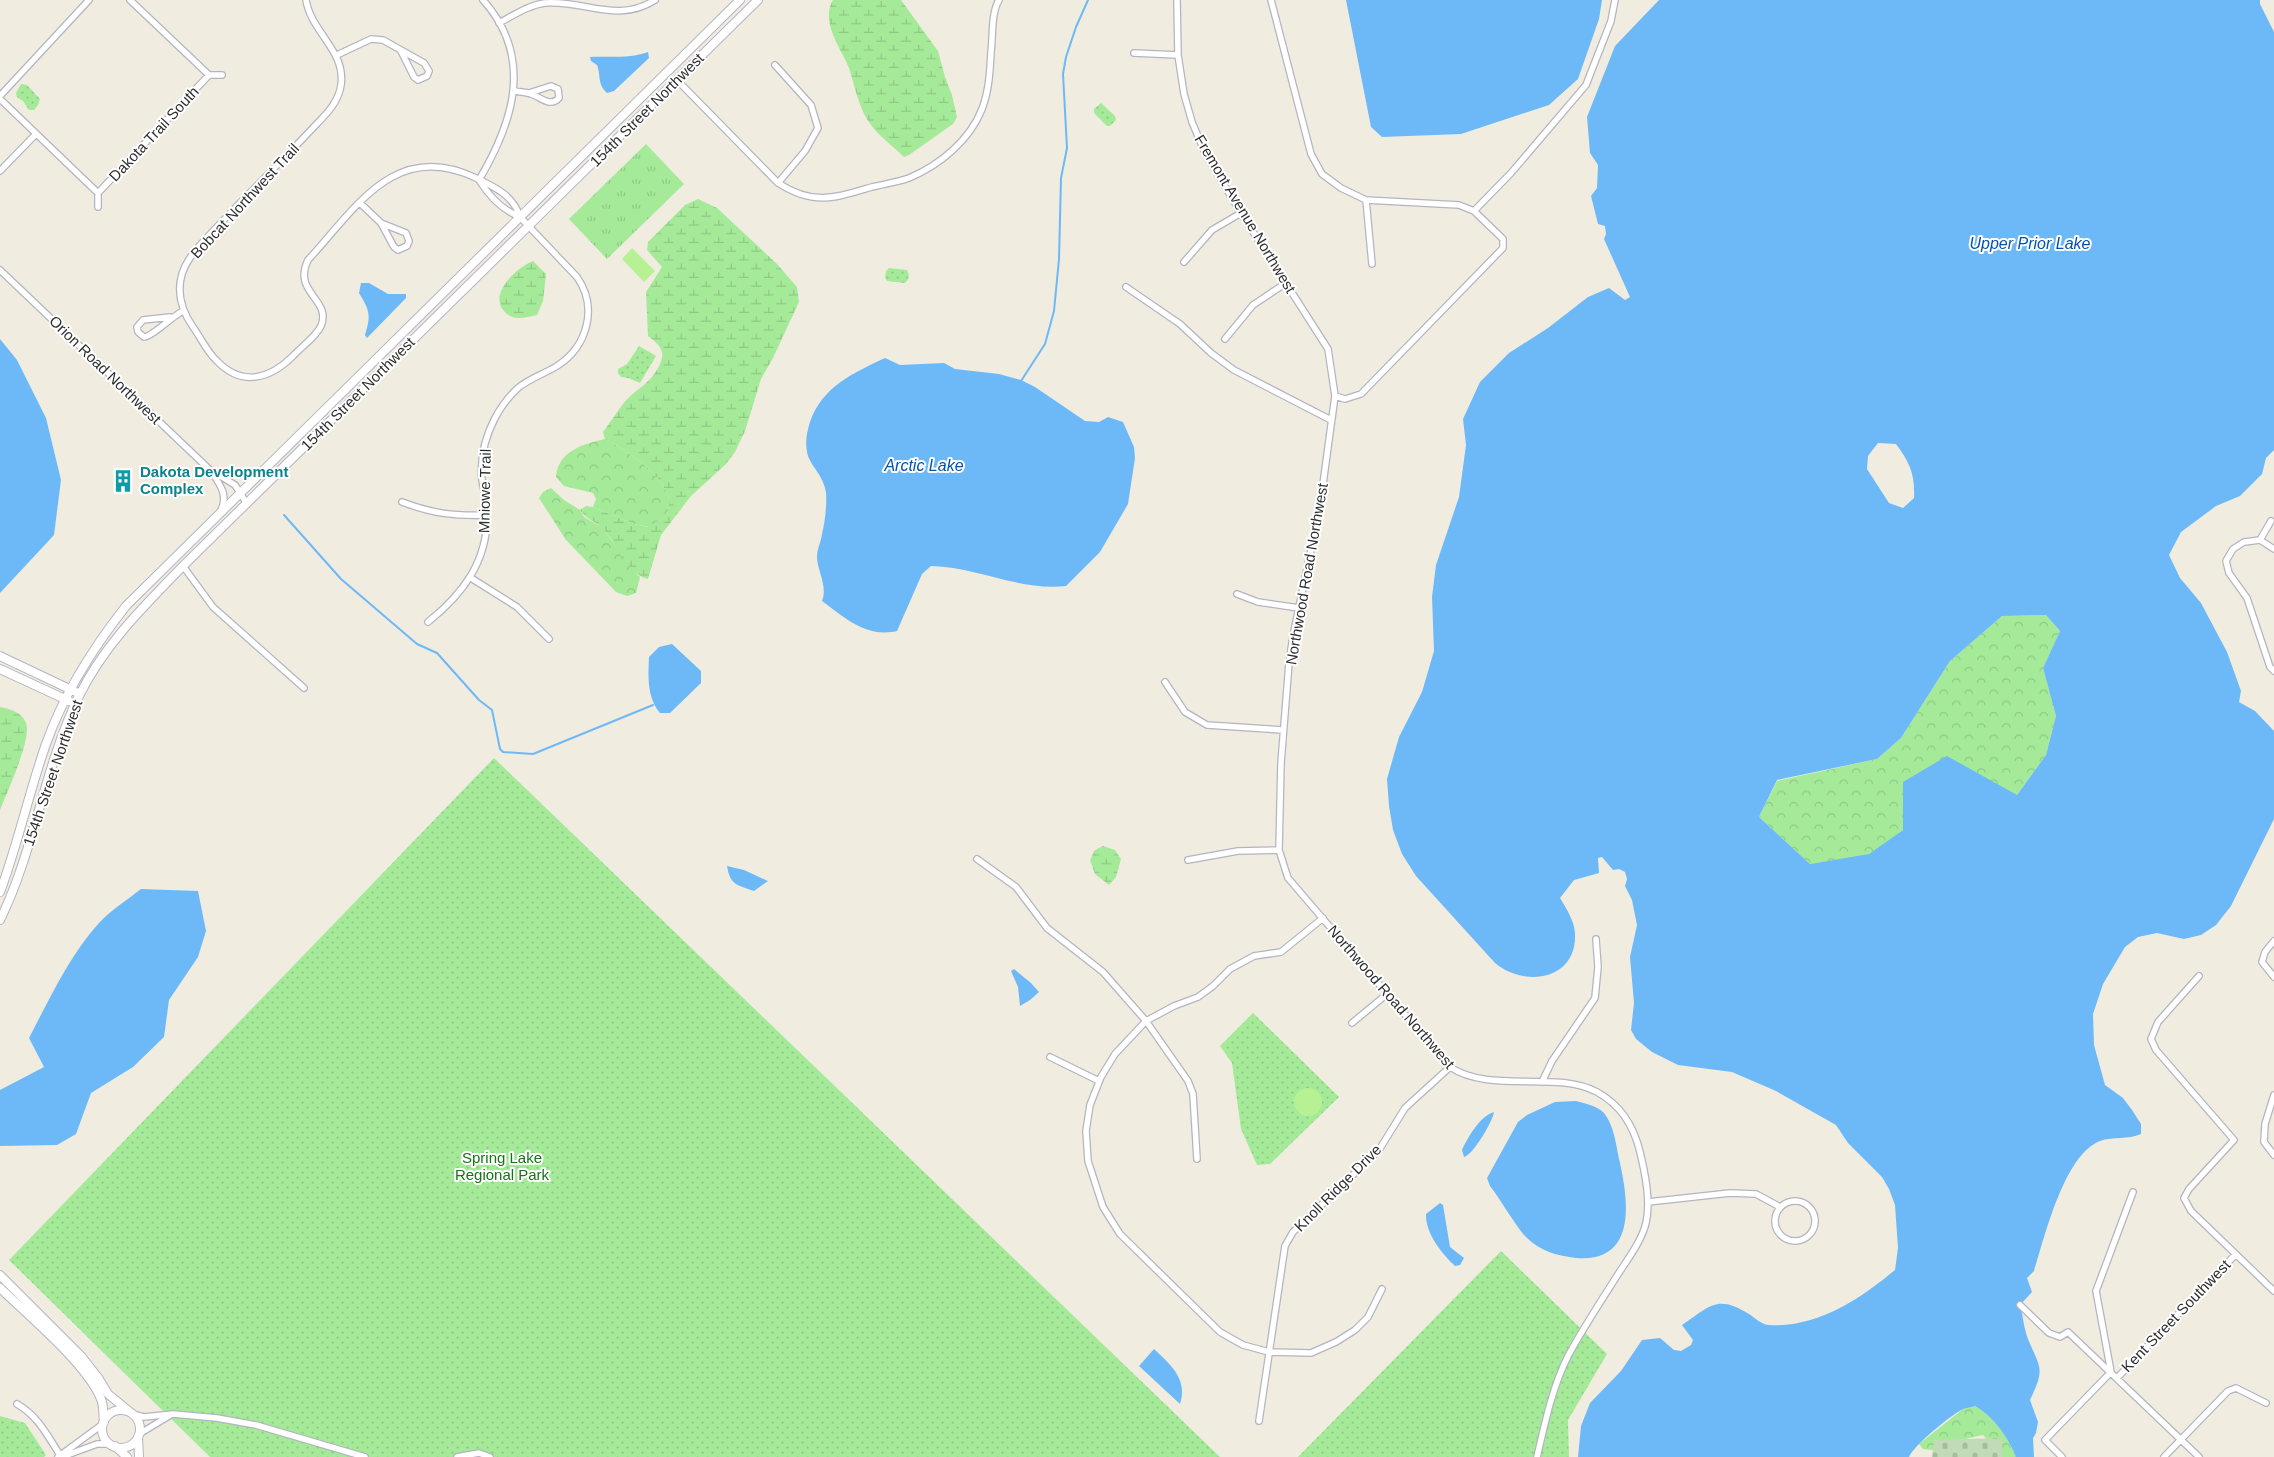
<svg xmlns="http://www.w3.org/2000/svg" width="2274" height="1457" font-family="Helvetica,sans-serif">
	<style>
		.grass { fill: url(#grass-tufts) }
		.forest { fill: url(#forest-crowns) }
		.wetland { fill: url(#wetland-marsh) }
		.cemetery { fill: url(#cemetery-stones) }
		.park { fill: url(#park-dots) }
		.pitch { fill: #b8f194 }
		.water { fill: #6db9f8; fill-rule: evenodd }
		.lines { fill: none; stroke-linecap: round; stroke-linejoin: round }
		.stream { stroke: #6db9f8; stroke-width: 2 }
		.street-casing { stroke: #b4b4c2; stroke-width: 8 }
		.secondary-casing { stroke: #b4b4c2; stroke-width: 10 }
		.street { stroke: #fff; stroke-width: 5.5 }
		.secondary { stroke: #fff; stroke-width: 8 }
		.labels { text-anchor: middle; stroke-width: 4; stroke-linejoin: round; paint-order: stroke }
		.street-label { font-size: 15px; fill: #2e2e2e; stroke: #fff }
		.culture-label { font-size: 15px; font-weight: bold; fill: #0d838f; stroke: #fff; text-anchor: start }
		.park-label { font-size: 15px; fill: #177316; stroke: #fff }
		.water-label { font-size: 16px; font-style: italic; fill: #0352ac; stroke: #fff }
	</style>
	<defs>
		<pattern id="grass-tufts" width="24" height="20" patternUnits="userSpaceOnUse" patternTransform="scale(1.25)"><rect width="24" height="20" fill="#a5ea99"/><path d="M3 7l-1-3M5 7V3M7 7l1-3M15 17l-1-3M17 17v-4M19 17l1-3" fill="none" stroke="#8ec984"/></pattern>
		<pattern id="forest-crowns" width="20" height="18" patternUnits="userSpaceOnUse" patternTransform="scale(1.25)"><rect width="20" height="18" fill="#a5ea99"/><path d="M2 6a3 3 0 1 1 6 0M12 15a3 3 0 1 1 6 0" fill="none" stroke="#8ec984"/></pattern>
		<pattern id="wetland-marsh" width="20" height="14" patternUnits="userSpaceOnUse" patternTransform="scale(1.25)"><rect width="20" height="14" fill="#a5ea99"/><path d="M1 5h8M5 5V1M11 12h8M15 12V8" fill="none" stroke="#8ec984"/></pattern>
		<pattern id="cemetery-stones" width="16" height="16" patternUnits="userSpaceOnUse" patternTransform="scale(1.25)"><rect width="16" height="16" fill="#c1dbb6"/><path d="M2 7V4a2 2 0 0 1 4 0v3zM10 15v-3a2 2 0 0 1 4 0v3z" fill="#a6bc9d"/></pattern>
		<pattern id="park-dots" width="8" height="8" patternUnits="userSpaceOnUse" patternTransform="scale(1.25)"><rect width="8" height="8" fill="#a5ea99"/><path d="M2 2h.1M6 6h.1" fill="none" stroke="#8ec984" stroke-width="1.8" stroke-linecap="round"/></pattern>
	</defs>
	<rect width="100%" height="100%" fill="#f0ece0"/>
	<path class="grass" d="M646,144l38,40 -77,75 -38,-40z"/>
	<path class="forest" d="M605,439c21,11 60,36 64,61 1,5 -1,11 -2,16l-18,11 -15,-3 -41,-17 3,-8 -3,-6 -29,-7 -8,-9c2,-26 27,-33 49,-38z
		M551,488l13,12 16,10 4,7 19,11 26,38 11,11 -4,16 -9,3 -11,-4 -50,-52 -27,-42 4,-6z
		M2046,615l14,16 -17,37 13,48 -10,39 -29,40 -114,-13v48l-34,25 -59,9 -51,-47 18,-36 100,-22 24,-21 49,-77 52,-45z
		M1975,1406c19,11 33,31 41,51h-22l-3,-13 -8,-9 -40,9 -10,6 -10,-1 -4,-5 44,-35z"/>
	<path class="wetland" d="M833,0h68l37,51 7,26 7,18 5,22 -4,7 -44,31 -5,2c-10,-10 -24,-20 -33,-32 -12,-15 -16,-39 -22,-57 -8,-20 -29,-46 -16,-68z
		M698,199l19,9 60,56 20,23 2,15 -26,56 -12,21 -16,52 -10,21 -9,12 -35,32 -30,39 -13,44c-23,-6 -30,-34 -44,-49 -8,-9 -18,-10 -24,-20l6,-4 7,1 41,17 14,3 19,-11c1,-5 3,-11 2,-16 -4,-25 -43,-50 -64,-61l-2,-7c7,-9 13,-19 20,-28 11,-14 26,-19 35,-36 9,-16 3,-22 -10,-32l-2,-44 16,-25 -15,-17 1,-8 37,-37z
		M533,261l13,13 -3,27 -6,14c-6,1 -13,3 -19,3 -6,0 -11,-3 -14,-7 -16,-17 13,-44 29,-50z
		M0,707c10,2 22,5 26,16 6,16 -19,69 -26,87z
		M1103,846l12,4 6,9 -5,18 -7,8 -14,-11 -5,-14 5,-10z"/>
	<path class="cemetery" d="M2003,1438l-1,19h-70l2,-17z"/>
	<path class="park" d="M21,84l6,1 13,14 -2,6 -4,5h-5l-6,-9 -6,-4 -1,-4z
		M1101,103l14,13 1,4 -6,6h-3l-13,-13v-4z
		M889,268l18,2c3,5 2,9 -2,13l-18,-2 -2,-3 1,-7z
		M639,346l17,10 -16,27 -12,-5 -7,-1 -3,-4v-4l9,-5z
		M494,758l726,699h-1010l-201,-197z
		M1253,1013l86,84 -69,67 -13,1 -16,-36 -9,-66 -12,-17z
		M1501,1251l106,103 -39,66 1,37h-271z
		M0,1416l25,7 21,32 -2,2h-44z"/>
	<path class="pitch" d="M632,248l23,23 -11,11 -22,-23z
		M1294 1102a14 14 0 1 1 28 0a14 14 0 1 1-28 0Z"/>
	<path class="water" d="M1346,0h256l-3,19 -21,60 -29,26 -88,29 -79,3 -11,-10z
		M1659,0h601v4l14,28v418l-8,8 -4,16 -22,22 -24,10 -35,26 -12,23 11,23 21,25 26,49 14,39 -2,11 16,9 19,20v88l-43,87 -15,19 -15,10 -17,4 -27,-6 -19,4 -13,10 -22,37 -10,30 1,31 11,40 18,13 9,12 9,14v10c-13,6 -28,2 -41,7 -36,14 -55,95 -66,130l-7,7 5,14 -12,13c3,11 4,24 8,34 13,31 17,29 2,61l8,22 -2,11 -3,5 1,19h-18c-8,-20 -22,-40 -41,-51 -3,1 -8,2 -12,3 -12,6 -49,36 -54,48h-331l3,-31 9,-23 31,-32 21,-31 18,-2 14,12 7,1 10,-6 2,-5 -11,-15c28,-19 35,-31 67,-11 6,4 13,11 20,11 48,3 91,-26 126,-55l3,-22 -3,-43 -6,-16 -7,-12 -34,-34 -12,-18 -60,-34 -44,-19 -54,-7 -26,-13 -16,-13 -5,-9 3,-27 -4,-46 7,-32 -5,-25 -7,-14 2,-7 -2,-7 -6,-3 -6,1 -11,-13 -4,1 1,15 -25,7 -14,18c6,10 15,24 15,36 2,46 -50,54 -80,29l-79,-87 -14,-22 -9,-24 -4,-24 -2,-27 12,-42 23,-45 12,-41 -2,-54 4,-32 23,-68 7,-52 -3,-26 17,-37 29,-29 39,-25 40,-31 21,-9 16,12 5,-3 -26,-58 2,-5 -1,-8 -7,-2 -7,-28 6,-8 1,-23 -8,-12 -3,-36 28,-71zM1878,443l18,1c14,19 19,30 18,54l-11,10 -14,-5 -22,-34 1,-13zM2046,615l14,16 -17,37 13,48 -10,39 -29,40 -70,-39 -44,26v48l-34,24 -59,10 -51,-47 18,-37 100,-21 24,-21 49,-77 52,-45z
		M648,52l1,6 -35,33 -7,2c-10,-9 -6,-18 -10,-28l-6,-4 -1,-4c19,-1 39,2 58,-5z
		M361,283h8l19,11h18v4l-39,40 -2,-3c6,-20 5,-24 -6,-42z
		M0,339l17,21 29,58 15,62 -7,55 -54,58z
		M885,358l15,7 44,-2 11,6 44,5 22,6 14,7 50,34 14,1 9,-5 15,5 11,25 1,11 -7,46 -28,48 -34,34c-47,5 -89,-19 -135,-20l-9,8 -25,57c-31,7 -52,-13 -75,-30 6,-15 -5,-31 -5,-44 0,-8 4,-15 5,-23 3,-12 5,-29 4,-41 -2,-18 -17,-28 -19,-41 -2,-11 0,-20 3,-30 12,-35 43,-49 75,-64z
		M672,644l29,27v12l-31,30h-10c-13,-15 -12,-37 -11,-56l10,-10z
		M727,866l17,4 24,11 -14,10c-17,-6 -24,-6 -27,-25z
		M141,889l57,2 8,40 -8,26 -29,43 -5,37 -31,30 -42,26 -15,41 -19,11 -57,1v-56l44,-23 -15,-29c20,-38 40,-82 70,-115 12,-13 28,-23 42,-34z
		M1014,969l17,14 8,9 -9,8 -10,6 -2,-19 -7,-16z
		M1576,1101c10,3 20,4 28,12 10,13 12,31 15,46 10,42 18,104 -43,99 -18,-2 -36,-7 -49,-20 -11,-11 -26,-38 -37,-52l-3,-8 31,-56 9,-7 28,-13z
		M1494,1112c-1,9 -21,43 -30,45l-2,-7c6,-13 18,-34 32,-38z
		M1440,1203l3,2 7,42 14,11 -4,7 -5,1c-13,-12 -30,-33 -29,-52z
		M1154,1349c17,16 34,30 26,55l-41,-38z"/>
	<g class="lines">
		<path class="stream" d="M1021,381l24,-37 9,-33 5,-52 2,-81 6,-30 -4,-74 3,-17 10,-30 12,-27
			M284,515l57,64 76,65 20,9 42,47 13,10 8,39 3,3 30,2 120,-49"/>
		<defs>
			<path id="street" d="M130,0l79,75h13
				M306,0c5,32 40,51 35,85 -3,20 -18,32 -31,46 -30,32 -62,63 -92,95 -13,14 -30,29 -36,48 -6,20 0,37 11,53 8,11 14,25 24,34 25,26 53,18 76,-5 8,-9 23,-19 28,-30 11,-27 -29,-33 -13,-66 48,-52 87,-121 168,-82 20,10 37,17 44,39l57,60c21,30 11,69 -20,89 -13,8 -27,12 -39,22 -9,8 -17,19 -23,30 -10,19 -15,41 -13,62 2,12 5,23 5,34 1,47 -24,80 -59,108
				M1177,0l1,55 6,39 8,28 13,31 36,60 87,136 7,47 -15,110 -27,130 -4,27 -8,100 -2,87 9,28 162,189c41,27 105,3 147,25 24,13 37,35 43,60 5,21 11,49 6,71 -5,20 -20,38 -31,56 -16,25 -33,51 -47,77 -16,32 -23,67 -31,101
				M1271,0l40,154 11,20 19,14 25,12 93,5 15,6 29,28v9l-142,146 -16,5 -10,-3
				M499,23c15,-8 30,-18 46,-20 40,-3 72,21 110,-3
				M1134,53l44,2
				M337,55l34,-16 12,1 41,23 5,8 -2,5 -9,4 -4,-3 -13,-26
				M775,65l36,40 7,23 -13,23 -27,32
				M677,80l101,103c36,23 56,15 94,4 12,-3 26,-5 37,-9 31,-13 61,-38 73,-69 7,-18 8,-38 9,-57 2,-15 0,-39 8,-52
				M514,91c6,1 12,1 17,3 10,3 19,14 28,4l-1,-9 -7,-3 -22,7
				M0,96l89,-96
				M0,99l98,94
				M0,171l36,-37
				M479,180c35,-59 55,-123 4,-180
				M479,180c10,16 23,30 41,37
				M98,193l111,-118
				M98,193v14
				M1366,200l6,64
				M360,203l21,20 13,24 4,3 9,-4 2,-5 -3,-8 -25,-10
				M1474,211l37,-38 75,-88 25,-64 4,-21
				M1184,262l28,-32 29,-17
				M0,270l210,200c9,13 19,25 11,40
				M1126,287l54,37 31,29 23,17 97,50
				M170,317l-27,3 -6,7 1,5 6,5c9,-1 27,-20 39,-26
				M1225,339l28,-34 33,-22
				M212,471l23,14 12,19
				M402,502c32,12 52,14 85,13
				M2260,540l11,-19
				M2274,549l-14,-9 -16,2 -11,7 -7,12 3,12 18,25 23,69 4,4
				M183,566l30,41 91,81
				M471,578l46,29 32,32
				M1237,594l21,8 41,6
				M1165,682l20,30 22,13 76,5
				M977,859l39,28 31,41 56,44 43,49 42,60 5,13 4,65
				M1188,860l50,-9 41,-1
				M1323,918l-42,34 -27,4 -24,13 -17,17 -15,11 -24,9 -28,15 -31,33 -14,23 -11,28 -4,26 2,30 15,46 17,27 100,98 23,13 26,7 42,1 25,-11 19,-12 13,-13 14,-28
				M2274,941l-9,11 -3,10 12,15
				M2199,976l-41,46 -7,17 5,11 78,90 -45,49 -5,9 7,13 83,80
				M1352,1023l35,-29
				M1050,1057l49,24
				M1542,1082l10,-21 43,-63 3,-31 -2,-28
				M2274,1095l-9,29 -1,18 10,13
				M1775 1221a20 20 0 1 1 40 0a20 20 0 1 1-40 0Z
				M1648,1202l82,-9 26,1 24,13
				M2020,1305l29,28 11,4 8,-5 131,125
				M2117,1378l118,-123
				M17,1404c21,12 30,31 43,51
				M132,1414l12,3 29,-3 44,4 39,7 109,32
				M1259,1421l26,-175 8,-14 86,-82 26,-42 45,-41
				M139,1434l30,-18
				M60,1455h7l30,-11h13
				M58,1457l45,-33
				M457,1457l22,-4 11,4
				M2062,1457l-17,-17 66,-68 -15,-81 37,-99
				M2164,1457l64,-66 8,-3 30,15"/>
			<path id="secondary" d="M0,656l80,38
				M0,669l69,32
				M0,892c18,-48 29,-100 46,-148 18,-51 47,-96 80,-138l614,-606
				M0,920c35,-71 44,-153 79,-224 25,-51 65,-90 104,-130l575,-566
				M0,1275l81,81 18,23 9,15 22,18
				M0,1288c27,26 88,77 101,111 3,7 2,15 3,23
				M102 1429a19 19 0 1 1 38 0a19 19 0 1 1-38 0Z
				M138,1437l1,20
				M115,1446l12,11"/>
		</defs>
		<use href="#street" class="street-casing"/>
		<use href="#secondary" class="secondary-casing"/>
		<use href="#street" class="street"/>
		<use href="#secondary" class="secondary"/>
	</g>
	<defs>
		<symbol id="building-bare" viewBox="-9 -9 18 18"><path d="M-4-6H4V6H1V3H-1V6H-4ZM-2.5-4.3h1.7v1.8h-1.7ZM.8-4.3h1.7v1.8H.8ZM-2.5-1h1.7V.8h-1.7ZM.8-1h1.7V.8H.8Z" fill="#0f9aa8" stroke="#fff" stroke-width="2.5" paint-order="stroke"/></symbol>
	</defs>
	<g fill-rule="evenodd">
		<use href="#building-bare" x="107" y="465" width="32" height="32"/>
	</g>
	<g class="labels">
		<g class="street-label">
			<text transform="translate(647 110) rotate(-45)" y="5">154th Street Northwest</text>
			<text transform="translate(154 134) rotate(-47)" y="5">Dakota Trail South</text>
			<text transform="translate(245 201) rotate(-47)" y="5">Bobcat Northwest Trail</text>
			<text transform="translate(1245 214) rotate(59)" y="5">Fremont Avenue Northwest</text>
			<text transform="translate(105 370) rotate(44)" y="5">Orion Road Northwest</text>
			<text transform="translate(358 394) rotate(-45)" y="5">154th Street Northwest</text>
			<text transform="translate(485 491) rotate(-89)" y="5">Mniowe Trail</text>
			<text transform="translate(1307 574) rotate(-80)" y="5">Northwood Road Northwest</text>
			<text transform="translate(53 773) rotate(-71)" y="5">154th Street Northwest</text>
			<text transform="translate(1391 997) rotate(49)" y="5">Northwood Road Northwest</text>
			<text transform="translate(1338 1188) rotate(-45)" y="5">Knoll Ridge Drive</text>
			<text transform="translate(2176 1316) rotate(-46)" y="5">Kent Street Southwest</text>
		</g>
		<g class="culture-label">
			<text x="140" y="477">Dakota Development<tspan x="140" dy="17">Complex</tspan></text>
		</g>
		<g class="park-label">
			<text x="502" y="1163">Spring Lake<tspan x="502" dy="17">Regional Park</tspan></text>
		</g>
		<g class="water-label">
			<text x="2030" y="249">Upper Prior Lake</text>
			<text x="924" y="471">Arctic Lake</text>
		</g>
	</g>
</svg>
